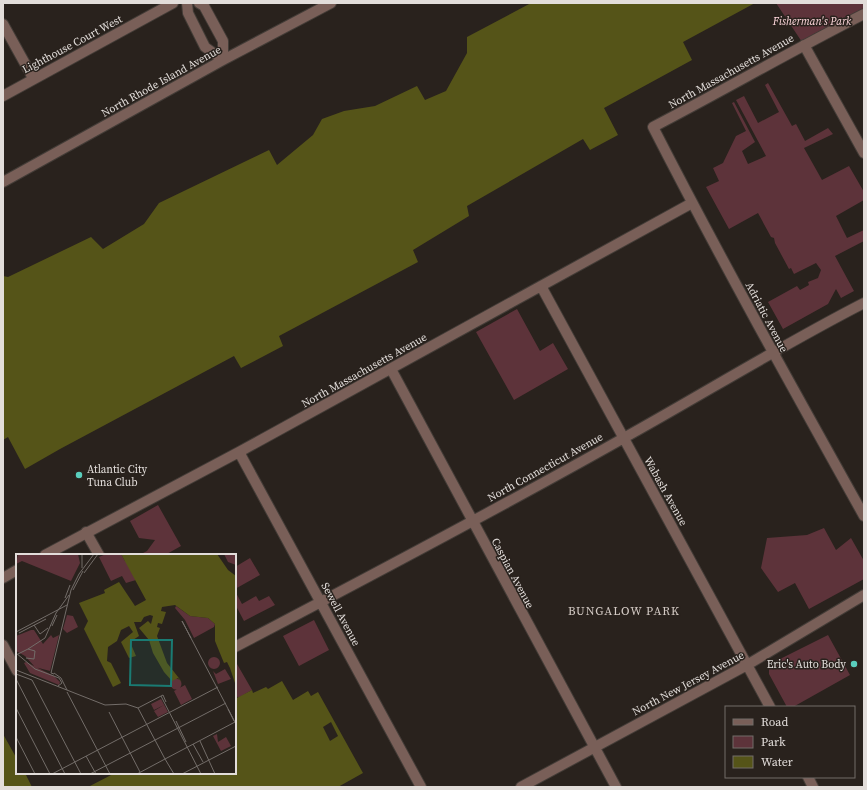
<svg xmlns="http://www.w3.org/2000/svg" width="867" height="790" font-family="'Source Serif 4',serif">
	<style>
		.green { fill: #5d333a }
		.water { fill: #555418 }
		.pier { fill: #29221d }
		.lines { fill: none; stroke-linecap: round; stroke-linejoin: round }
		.street-casing { stroke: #433c37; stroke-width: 12 }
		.street { stroke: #795f58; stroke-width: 10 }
		.poi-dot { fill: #5acebd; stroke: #29221d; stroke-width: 1.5 }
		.labels { text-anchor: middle; stroke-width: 3; stroke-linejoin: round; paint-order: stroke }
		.park-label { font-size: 11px; font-style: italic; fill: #ffd8dd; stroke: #29221d }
		.street-label { font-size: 11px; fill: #e2ddda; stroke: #29221d }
		.poi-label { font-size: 11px; fill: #e2ddda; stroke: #29221d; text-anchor: start }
		.neighbourhood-label { font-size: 12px; letter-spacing: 1px; fill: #d4cbc5; stroke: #29221d }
		.inset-road { fill: none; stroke: #736d69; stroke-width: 1 }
		.view { fill: #1a7b73; fill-opacity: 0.15; stroke: #1a7b73; stroke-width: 2 }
		.inset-edge { fill: none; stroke: #e2ddda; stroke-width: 2 }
	</style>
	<rect width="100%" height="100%" fill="#29221d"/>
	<path class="green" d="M776,3h88v11l-60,31z
		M768,83l24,43 4,-2 9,17 23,-13 5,6 -29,14 18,32 27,-14 15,26v8l-28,16 11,22 17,-8v11l-29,15 19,35 -13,7 -5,-9 -8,15 -45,25 -15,-27 29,-16 3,4 9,-5 -1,-3 10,-4 3,-8 -5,-7 -22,11 -3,-6 -2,1 -14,-26 -1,-5 -3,-1 -13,-24 -29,16 -23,-42 13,-6 -6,-13 10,-5 13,-27 10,-5 -14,-28 2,-1 21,40 -13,9 6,13 18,-8 -30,-56 8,-4 14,27 21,-11 -14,-27z
		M517,309l23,42 13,-8 15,26 -54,31 -38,-68z
		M158,505l23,41 -16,9h-26l8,-4 8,-11 -16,-2 -9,-17z
		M824,528l12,22 15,-12 13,23v18l-55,30 -14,-26 -17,9 -17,-24 6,-30 40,-3z
		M250,558l10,17 -25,14v-22z
		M235,591l7,13 14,-8 3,5 10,-5 6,9 -31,16 -9,-17z
		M314,620l15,30 -30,16 -16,-30z
		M828,635l22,40 -57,32h-6l-18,-33v-7l1,-3z
		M237,664l15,26 -14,8 -3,-5v-28z"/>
	<path class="water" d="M531,3h224l-72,39 9,18 -88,48 14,27 -28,15 -7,-11 -116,67 2,10 -56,34 5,12 -139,74 4,10 -42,22 -7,-12 -174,93 -35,20 -17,-32 -5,3v-164l5,1 83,-40 12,12 41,-25 15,-21 110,-53 8,15 36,-30 9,-16 22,-8 31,-5 42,-20 8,14 21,-9 21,-38v-16z
		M282,681l11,19 15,-9 3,5 7,-4 45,81 -25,14h-250l27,-14h120v-74l17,-9 1,3 13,-6 2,2z
		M3,734l14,25v14h8l7,14h-29z"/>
	<path class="pier" d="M331,722l7,14 -8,5 -7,-14z"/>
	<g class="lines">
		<defs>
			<path id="street" d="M187,3l1,10 17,34 18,13
				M199,3l5,3 19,35v19
				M864,14c-71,36 -140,76 -211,113 67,131 139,260 211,389
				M3,24l30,54
				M804,45l60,108
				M3,96l170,-93
				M3,182l220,-122 108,-57
				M541,286l229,421
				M391,369l225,418
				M239,452l182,335
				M86,532l13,23
				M45,555l194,-103 453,-249
				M3,578l14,-8
				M3,645l14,26
				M235,647c130,-68 259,-136 387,-208 81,-45 160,-94 242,-136
				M808,777l5,10
				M521,787l226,-122 117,-70"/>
		</defs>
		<use href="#street" class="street-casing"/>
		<use href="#street" class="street"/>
	</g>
	<g class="poi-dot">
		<circle cx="79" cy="475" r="4"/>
		<circle cx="854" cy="664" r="4"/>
	</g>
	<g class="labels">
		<g class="park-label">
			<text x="812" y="25">Fisherman's Park</text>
		</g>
		<g class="street-label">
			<text transform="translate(72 44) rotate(-28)" y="4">Lighthouse Court West</text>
			<text transform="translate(731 71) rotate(-29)" y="4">North Massachusetts Avenue</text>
			<text transform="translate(161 81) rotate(-29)" y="4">North Rhode Island Avenue</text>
			<text transform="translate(767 317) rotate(62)" y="4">Adriatic Avenue</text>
			<text transform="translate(364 370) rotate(-29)" y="4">North Massachusetts Avenue</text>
			<text transform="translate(545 467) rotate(-29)" y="4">North Connecticut Avenue</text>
			<text transform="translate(666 491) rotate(61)" y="4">Wabash Avenue</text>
			<text transform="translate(513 573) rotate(62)" y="4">Caspian Avenue</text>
			<text transform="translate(341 614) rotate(62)" y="4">Sewell Avenue</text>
			<text transform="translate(688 683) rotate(-28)" y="4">North New Jersey Avenue</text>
		</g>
		<g class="poi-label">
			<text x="87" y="473">Atlantic City<tspan x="87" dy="13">Tuna Club</tspan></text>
			<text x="846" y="668" text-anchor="end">Eric's Auto Body</text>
		</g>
		<g class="neighbourhood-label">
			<text x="624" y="615">BUNGALOW PARK</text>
		</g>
	</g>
	<g transform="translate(16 554)">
		<rect width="220" height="220" fill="#29221d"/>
		<path d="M2,0h60l2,9 -9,18 -49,-20 -6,3zM90,0h15l4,7 6,1 5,18 -10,3 -4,-7 -11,5 -12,-24zM208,0h12v11l-8,-3zM160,52l14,10 18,2 7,6 -1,3 -20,11 -9,-18 -10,-12zM51,61l6,1 5,11 -11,6 -4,-4zM15,76h3l9,14 8,-9 2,3 6,-3 -9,36 -15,-4 -10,-11 -9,-5v-15zM192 109a6 6 0 1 1 12 0a6 6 0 1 1-12 0ZM10,108l28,14 6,6 -1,3 -29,-12 -6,-10zM209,115l6,10 -13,5 -5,-13 3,3zM154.5 130a5.5 5.5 0 1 1 11 0a5.5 5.5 0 1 1-11 0ZM169,131l7,14 -11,6 -7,-14zM145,145l7,13 -10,5 -4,-6 10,-6 -10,5 -3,-6zM201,180l1,8 8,-5 5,9 -10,5 -8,-15z" fill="#5d333a"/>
		<path d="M105,0h96l11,16 8,6v110l-6,-18 -3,-6 -3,1 -9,-22v-17l-7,-6 -18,-2 -15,-11 -13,2 -1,4 5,1 -4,12 -4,-1 -1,4 3,1 -3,8 10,27 15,19 -4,-4 -6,3 -8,-9 -11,-19 -4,-13 -10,-12 9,-7 3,3 2,-8 -3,-1 -6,2 -3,5h-7l5,14 -9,6 6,14 -7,2 -8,-16 12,-10 -4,-6 -8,4 -4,11 -9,6 -1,14 4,2 10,20 -8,4 -29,-58 4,-8 -9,-18 26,-10 -1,-3 15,-8 16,24 11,-6z" fill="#555418"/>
		<path class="inset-road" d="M66,14v-14M68,19l14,-19M57,36l10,-19M49,44l5,-13M166,67l54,103M166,67l9,17M18,71l6,9 8,-6M36,72l5,-11M0,78l51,-27M3,79l27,-14M12,95l17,-11 11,-25 13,-18M0,99l19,16 24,9 3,5 -4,3M2,100l10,-5 7,2 -1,8 -8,-1M0,116l89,35 21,-1 12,4 27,51 -28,15M38,119l7,5 6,12M0,120l16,6 49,94M38,120l-3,-1 20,-83 8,-16 15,-20M0,125l49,95M51,138l43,82M145,142l40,78M0,154l34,66M122,154l25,-13 3,7M212,155l6,12M93,158l31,60M160,167l10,21M0,183l19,37M184,187l15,33M177,190l10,18M70,202l10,18M36,220l166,-87M74,220l136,-71M158,220l-9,-15 70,-37M166,220l54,-28"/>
		<path class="view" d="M115,86h41l-1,46 -41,-1z"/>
		<rect width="220" height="220" class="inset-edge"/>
	</g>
	<rect width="867" height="790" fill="none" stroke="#e2ddda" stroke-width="8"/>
	<rect x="725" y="706" width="130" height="72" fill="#29221d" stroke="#736d69"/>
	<rect x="733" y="719" width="20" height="6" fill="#795f58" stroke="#736d69"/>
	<text x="761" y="726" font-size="12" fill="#e2ddda">Road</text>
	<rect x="733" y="736" width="20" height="12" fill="#5d333a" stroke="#736d69"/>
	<text x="761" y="746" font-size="12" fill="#e2ddda">Park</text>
	<rect x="733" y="756" width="20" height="12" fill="#555418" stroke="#736d69"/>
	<text x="761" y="766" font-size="12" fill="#e2ddda">Water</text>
</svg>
